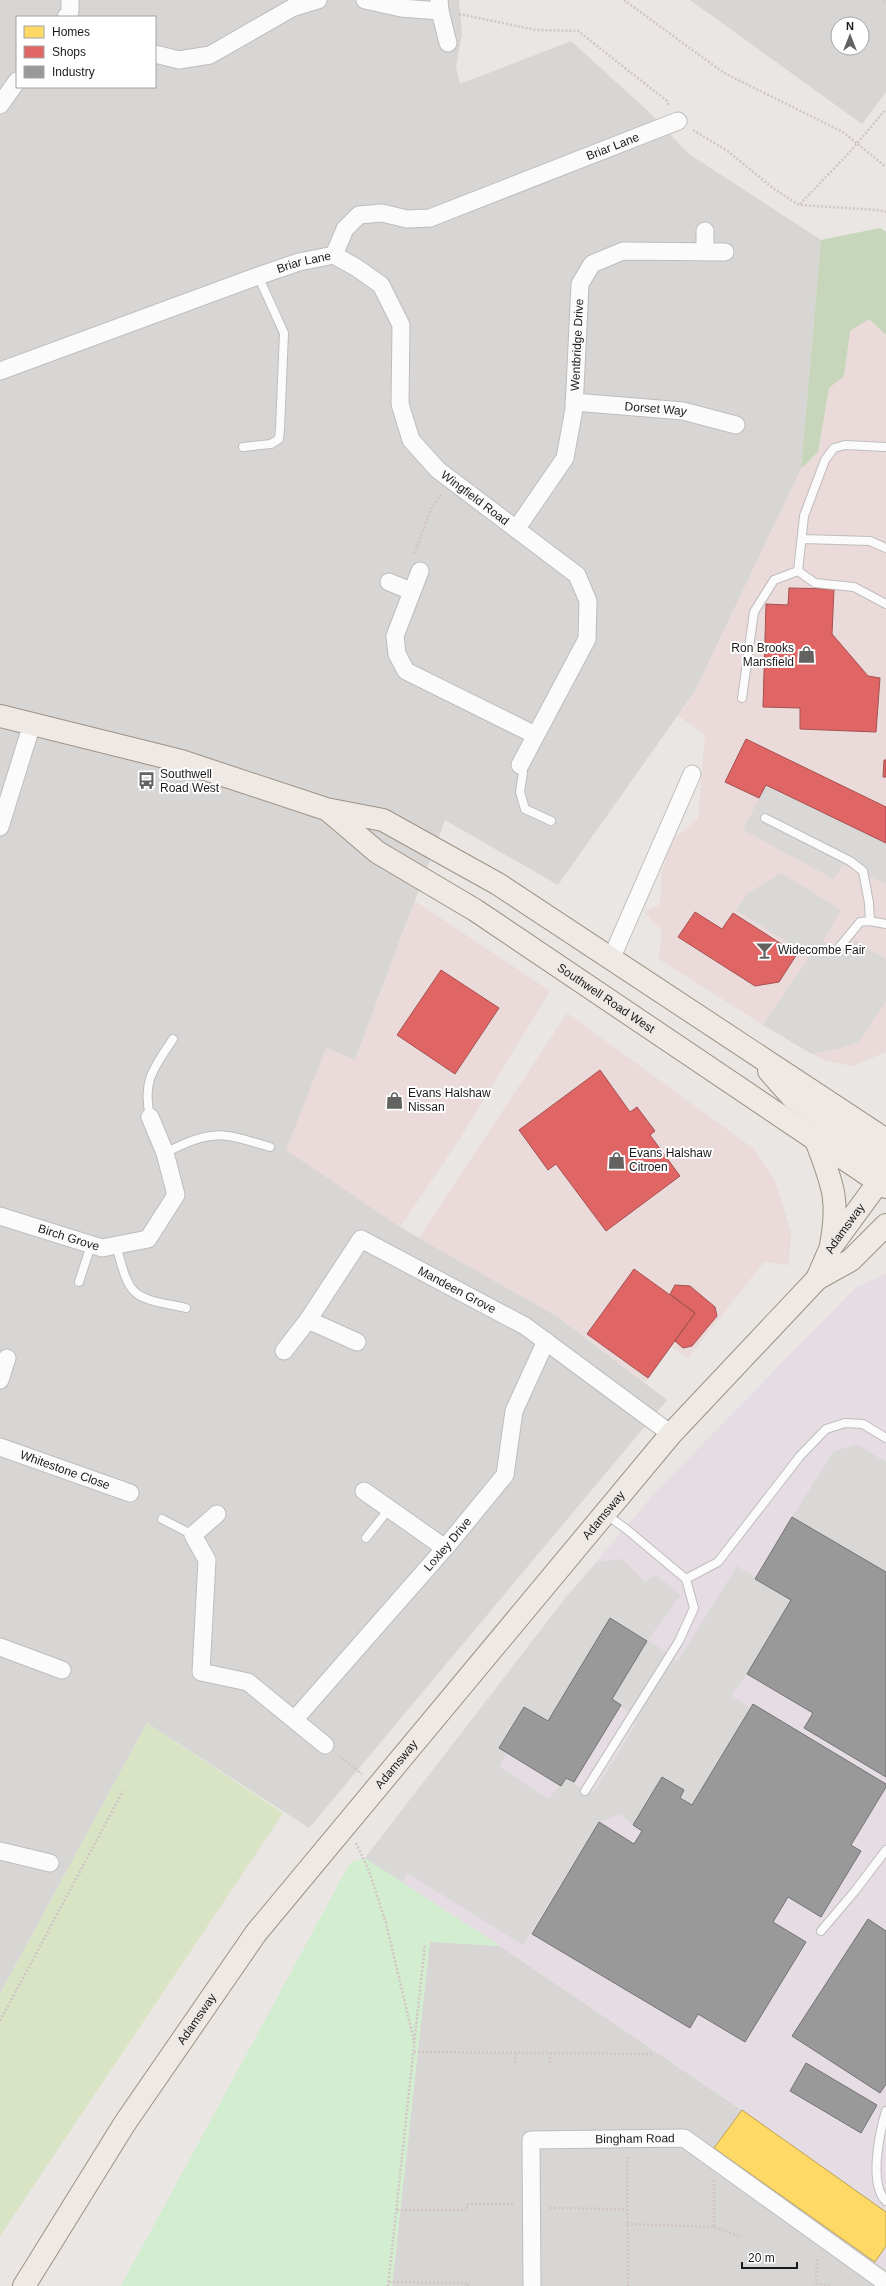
<svg xmlns="http://www.w3.org/2000/svg" width="886" height="2286" font-family="Helvetica,sans-serif">
	<style>
		.residential { fill: #d8d6d5; fill-rule: evenodd }
		.commercial { fill: #eadada }
		.industrial { fill: #e6dce3 }
		.grass { fill: #d8e4c4 }
		.forest { fill: #c7d5ba }
		.park { fill: #d3edd0 }
		.parking { fill: #d9d8d7; fill-rule: evenodd }
		.homes { fill: #ffd966; stroke: #bba050 }
		.shops { fill: #e06666; stroke: #a55050 }
		.industry { fill: #999; stroke: #737373 }
		.lines { fill: none; stroke-linecap: round; stroke-linejoin: round }
		.service-casing { stroke: #bfbdbc; stroke-width: 10 }
		.minor-casing { stroke: #bfbdbc; stroke-width: 19 }
		.primary-casing { stroke: #9d9183; stroke-width: 24 }
		.path { stroke: #d3c5c5; stroke-width: 2.5; stroke-dasharray: 2 2; stroke-linecap: butt }
		.service { stroke: #fcfbfb; stroke-width: 8 }
		.minor { stroke: #fcfbfb; stroke-width: 17 }
		.primary { stroke: #eee9e4; stroke-width: 22 }
		.labels { text-anchor: middle; stroke-width: 4; stroke-linejoin: round; paint-order: stroke }
		.street-label { font-size: 12px; fill: #1b1b1b; stroke: #fff }
		.poi-label { font-size: 12px; fill: #1b1b1b; stroke: #fff; text-anchor: start }
	</style>
	<rect width="100%" height="100%" fill="#e9e6e3"/>
	<path class="residential" d="M0,0h459l3,34 -6,33 4,17 111,-43 78,71 40,42 132,86 -20,229 -106,222 -137,194 -113,-65 -90,240 -29,-12 74,179 158,90 109,83 -358,428 -162,-105 -147,271zM17,17h138v70h-138z
		M690,0h196v92l-24,32zM838,24h24v24h-24z
		M430,1941l70,5 242,164 -28,38 172,122v16h-494z"/>
	<path class="commercial" d="M869,319l17,16v717l-34,14 -29,-6 -60,-35 -104,-66 3,-28 -18,-19 16,-8 2,-34 11,-30 25,-22 7,-83 -27,-19 17,-25 106,-222 17,-17 11,-64 15,-13 6,-44z
		M415,901l135,90 -91,149 -59,87 -114,-77 40,-102 29,12z
		M567,1013l187,136 21,32 16,51 -2,33 -25,-3 -76,96 -17,-11 -26,36 -87,-66 -139,-79z"/>
	<path class="industrial" d="M886,1274v996l-172,-122 28,-39 -242,-163 -135,-88 202,-262 87,-102 202,-207z"/>
	<path class="grass" d="M147,1723l136,90 -283,423v-242z"/>
	<path class="forest" d="M880,228l6,4v103l-17,-16 -19,12 -6,45 -15,12 -11,64 -17,17 20,-229z"/>
	<path class="park" d="M365,1858l135,88 -70,-4 -38,344h-271l229,-423z"/>
	<path class="parking" d="M766,785l120,58v41l-43,-19 -9,14 -91,-49z
		M781,873l60,37 -18,31 21,13 12,-13 30,18v42l-27,41 -22,7 -25,5 -49,-29 47,-69 -74,-46 11,-16z
		M857,1444l29,18v110l-94,-55 42,-66z
		M622,1559l23,23 11,-7 25,20 -33,45 30,21 59,-95 54,34 -44,74 -16,21 19,13 -58,97 -12,-7 4,-8 -22,-13 -29,48 -13,-11 -21,8 -76,123 -116,-72 -5,9 -37,-24 202,-262 30,-34zM610,1618l37,22 -35,59 9,6 16,17 -43,70 -9,-1 -19,-13 -18,21 -49,-33 8,-13 -8,-5 25,-41 24,14z"/>
	<path class="homes" d="M742,2110l144,102v34l-11,16 -161,-114z"/>
	<path class="shops" d="M789,588l45,1 -2,45 36,42 12,2 -4,54 -76,-3v-21l-37,-1 3,-103 22,1z
		M746,739l140,68v36l-120,-58 -7,13 -34,-16z
		M884,760h2v17h-3z
		M695,912l27,17 11,-16 64,41 -18,28 -24,4 -77,-49z
		M441,970l58,38 -44,66 -58,-39z
		M600,1070l30,42 7,-5 18,24 -5,4 30,41 -74,55 -50,-67 -8,6 -29,-40z
		M634,1269l61,44 -47,65 -61,-44z
		M675,1285l15,1 25,21 2,9 -25,30 -9,2 -8,-7 20,-28 -25,-19z"/>
	<path class="industry" d="M792,1517l94,55v205l-82,-49 9,-15 -66,-39 44,-74 -36,-21z
		M610,1618l37,23 -35,58 9,6 -47,77 -8,-4 -5,8 -62,-38 25,-41 24,14z
		M753,1704l133,80v3l-35,58 10,6 -40,66 -33,-20 -15,25 33,20 -61,100 -47,-28 -8,14 -158,-94 67,-112 35,22 8,-13 -9,-6 29,-48 22,13 -4,8 12,7z
		M868,1919l18,12v153l-6,9 -88,-57z
		M806,2063l71,42 -16,28 -71,-42z"/>
	<g class="lines">
		<defs>
			<path id="service" d="M243,447l28,-3 8,-5 1,-10 4,-96 -26,-57
				M803,539l67,2 16,7
				M798,571l17,12 39,4 32,17
				M742,698l12,-86 20,-32 24,-9 6,-55 21,-56 9,-12 11,-3 41,2
				M520,765l3,7 -3,20 5,17 26,12
				M765,818l85,43 13,10 6,32 1,18
				M837,950l23,-28 10,-1 16,3
				M150,1117c-8,-37 4,-49 23,-78
				M165,1153c48,-24 55,-21 105,-6
				M116,1246c5,14 8,36 19,46 12,11 37,12 51,16
				M79,1282l12,-37
				M162,1519l31,16
				M366,1538l23,-29
				M686,1579l32,-17 82,-106 26,-27 19,-6 18,1 23,14
				M585,1791l94,-150 15,-33 -8,-29 -61,-51 -20,-14
				M821,1931l34,-40 31,-41
				M886,2111c-6,20 -18,73 0,90"/>
			<g id="minor">
				<path d="M365,0l36,8 39,3"/>
				<path d="M439,0l1,11 8,32"/>
				<path d="M66,17l4,-5v-12"/>
				<path d="M155,54l24,6 31,-5 82,-47 26,-8"/>
				<path d="M0,105l17,-24"/>
				<path d="M705,252v-21"/>
				<path id="s1" d="M334,255l23,13 24,17 20,40 -1,79 11,36 27,30 139,105 11,26 -1,38 -67,126"/>
				<path id="s2" d="M0,371l258,-95 41,-14 35,-7 11,-26 14,-14 23,-2 25,6 23,-1 248,-97"/>
				<path id="s3" d="M574,402l109,9 53,14"/>
				<path id="s4" d="M517,528l48,-70 9,-49 6,-125 12,-20 31,-13 102,1"/>
				<path d="M420,571l-25,65 2,18 9,17 129,64"/>
				<path d="M389,582l22,9"/>
				<path d="M0,827l32,-103"/>
				<path d="M611,959l81,-185"/>
				<path id="s5" d="M0,1216l102,32 46,-9 28,-44 -11,-42 -15,-36"/>
				<path id="s6" d="M357,1342l-49,-22 53,-81 164,87 146,108"/>
				<path d="M284,1351l24,-31"/>
				<path d="M0,1380l7,-22"/>
				<path id="s7" d="M0,1447l130,46"/>
				<path d="M364,1491l81,57"/>
				<path d="M217,1514l-24,21 14,25 -6,112 47,10 77,63"/>
				<path d="M0,1647l62,23"/>
				<path id="s8" d="M295,1719l150,-171 60,-73 9,-64 32,-70"/>
				<path d="M0,1851l50,12"/>
				<path id="s9" d="M532,2286l-1,-146 153,-2 202,145"/>
			</g>
			<g id="primary">
				<path d="M0,716l181,45 145,48 57,11 115,64 388,256"/>
				<path id="s10" d="M329,811l48,41 98,58 411,277"/>
				<path d="M769,1071l24,27 93,64"/>
				<path d="M816,1140c16,44 24,58 15,105"/>
				<path id="s11" d="M817,1279l14,-32 55,-75"/>
				<path id="s12" d="M24,2286l101,-163 131,-190 415,-499 146,-155 34,-19 35,-35"/>
			</g>
		</defs>
		<use href="#service" class="service-casing"/>
		<use href="#minor" class="minor-casing"/>
		<use href="#primary" class="primary-casing"/>
		<path class="path" d="M624,0l100,73 119,59 43,35
			M883,0l3,1
			M459,14l77,16 42,1 89,70 2,5
			M693,130l36,22 45,37 25,16 79,5 8,2
			M800,204l49,-51 37,-44
			M414,554l18,-47 9,-13
			M339,1756l23,18
			M356,1843l13,28 17,52 28,118
			M0,2021l123,-230
			M414,2052l240,2
			M550,2053v10
			M515,2063l1,-10
			M627,2157l1,129
			M550,2208l77,1
			M397,2210h70v-6h47
			M627,2224l87,3v-47
			M714,2227l28,10
			M817,2259l-1,24 16,3
			M389,2282l79,1v3
			M388,2286l37,-342"/>
		<use href="#service" class="service"/>
		<use href="#minor" class="minor"/>
		<use href="#primary" class="primary"/>
	</g>
	<defs>
		<symbol id="shop-bare" viewBox="-9 -9 18 18"><path d="M-5-2.5h2.3a2.7 3.5 0 0 1 5.4 0H5L5.5 6h-11ZM-1.5-2.5h3a1.5 2.3 0 0 0-3 0Z" fill="#636261" stroke="#fff" stroke-width="2.5" paint-order="stroke"/></symbol>
		<symbol id="bus-bare" viewBox="-9 -9 18 18"><path d="M-5-6H5V4H4V6H2V4H-2V6H-4V4H-5ZM-3.5-4V0h7V-4ZM-3.5 1.2v1.5H-2V1.2ZM2 1.2v1.5H3.5V1.2Z" fill="#636261" stroke="#fff" stroke-width="2.5" paint-order="stroke"/></symbol>
		<symbol id="bar-bare" viewBox="-9 -9 18 18"><path d="M-6-5H6L.8 .8V4.5H3.5V6h-7V4.5H-.8V.8Z" fill="#636261" stroke="#fff" stroke-width="2.5" paint-order="stroke"/></symbol>
	</defs>
	<g fill-rule="evenodd">
		<use href="#shop-bare" x="794" y="642" width="25" height="25"/>
		<use href="#bus-bare" x="134" y="768" width="25" height="25"/>
		<use href="#bar-bare" x="752" y="938" width="25" height="25"/>
		<use href="#shop-bare" x="382" y="1088" width="25" height="25"/>
		<use href="#shop-bare" x="604" y="1148" width="25" height="25"/>
	</g>
	<g class="labels">
		<g class="street-label">
			<text dy="4" stroke="none"><textPath href="#s2" startOffset="670">Briar Lane</textPath></text>
			<text dy="4" stroke="none"><textPath href="#s2" startOffset="323">Briar Lane</textPath></text>
			<text dy="4" stroke="none"><textPath href="#s4" startOffset="199">Wentbridge Drive</textPath></text>
			<text dy="4" stroke="none"><textPath href="#s3" startOffset="82">Dorset Way</textPath></text>
			<text dy="4" stroke="none"><textPath href="#s1" startOffset="304">Wingfield Road</textPath></text>
			<text dy="4" stroke="none"><textPath href="#s10" startOffset="335">Southwell Road West</textPath></text>
			<text dy="4" stroke="none"><textPath href="#s11" startOffset="58">Adamsway</textPath></text>
			<text dy="4" stroke="none"><textPath href="#s5" startOffset="72">Birch Grove</textPath></text>
			<text dy="4" stroke="none"><textPath href="#s6" startOffset="259">Mandeen Grove</textPath></text>
			<text dy="4" stroke="none"><textPath href="#s7" startOffset="69">Whitestone Close</textPath></text>
			<text dy="4" stroke="none"><textPath href="#s12" startOffset="966">Adamsway</textPath></text>
			<text dy="4" stroke="none"><textPath href="#s8" startOffset="232">Loxley Drive</textPath></text>
			<text dy="4" stroke="none"><textPath href="#s12" startOffset="642">Adamsway</textPath></text>
			<text dy="4" stroke="none"><textPath href="#s12" startOffset="318">Adamsway</textPath></text>
			<text dy="4" stroke="none"><textPath href="#s9" startOffset="250">Bingham Road</textPath></text>
		</g>
		<g class="poi-label">
			<text x="794" y="652" text-anchor="end">Ron Brooks<tspan x="794" dy="14">Mansfield</tspan></text>
			<text x="160" y="778">Southwell<tspan x="160" dy="14">Road West</tspan></text>
			<text x="778" y="954">Widecombe Fair</text>
			<text x="408" y="1097">Evans Halshaw<tspan x="408" dy="14">Nissan</tspan></text>
			<text x="629" y="1157">Evans Halshaw<tspan x="629" dy="14">Citroen</tspan></text>
		</g>
	</g>
	<rect x="16" y="16" width="140" height="72" fill="#ffffff" stroke="#a4a4a4"/>
	<rect x="24" y="26" width="20" height="12" fill="#ffd966" stroke="#a4a4a4"/>
	<text x="52" y="36" font-size="12" fill="#1b1b1b">Homes</text>
	<rect x="24" y="46" width="20" height="12" fill="#e06666" stroke="#a4a4a4"/>
	<text x="52" y="56" font-size="12" fill="#1b1b1b">Shops</text>
	<rect x="24" y="66" width="20" height="12" fill="#999999" stroke="#a4a4a4"/>
	<text x="52" y="76" font-size="12" fill="#1b1b1b">Industry</text>
	<g transform="translate(850 36)"><circle r="19" fill="#ffffff" stroke="#a4a4a4"/>
	<path d="M0-3L7 15L0 10L-7 15Z" fill="#636261"/>
	<text y="-6" font-size="11" font-weight="bold" text-anchor="middle" fill="#1b1b1b">N</text>
	</g>
	<path d="M742 2262v6h55v-6" fill="none" stroke="#1b1b1b" stroke-width="2"/>
	<text x="748" y="2262" font-size="12" fill="#1b1b1b" stroke="#ffffff" stroke-width="3" paint-order="stroke">20 m</text>
</svg>
